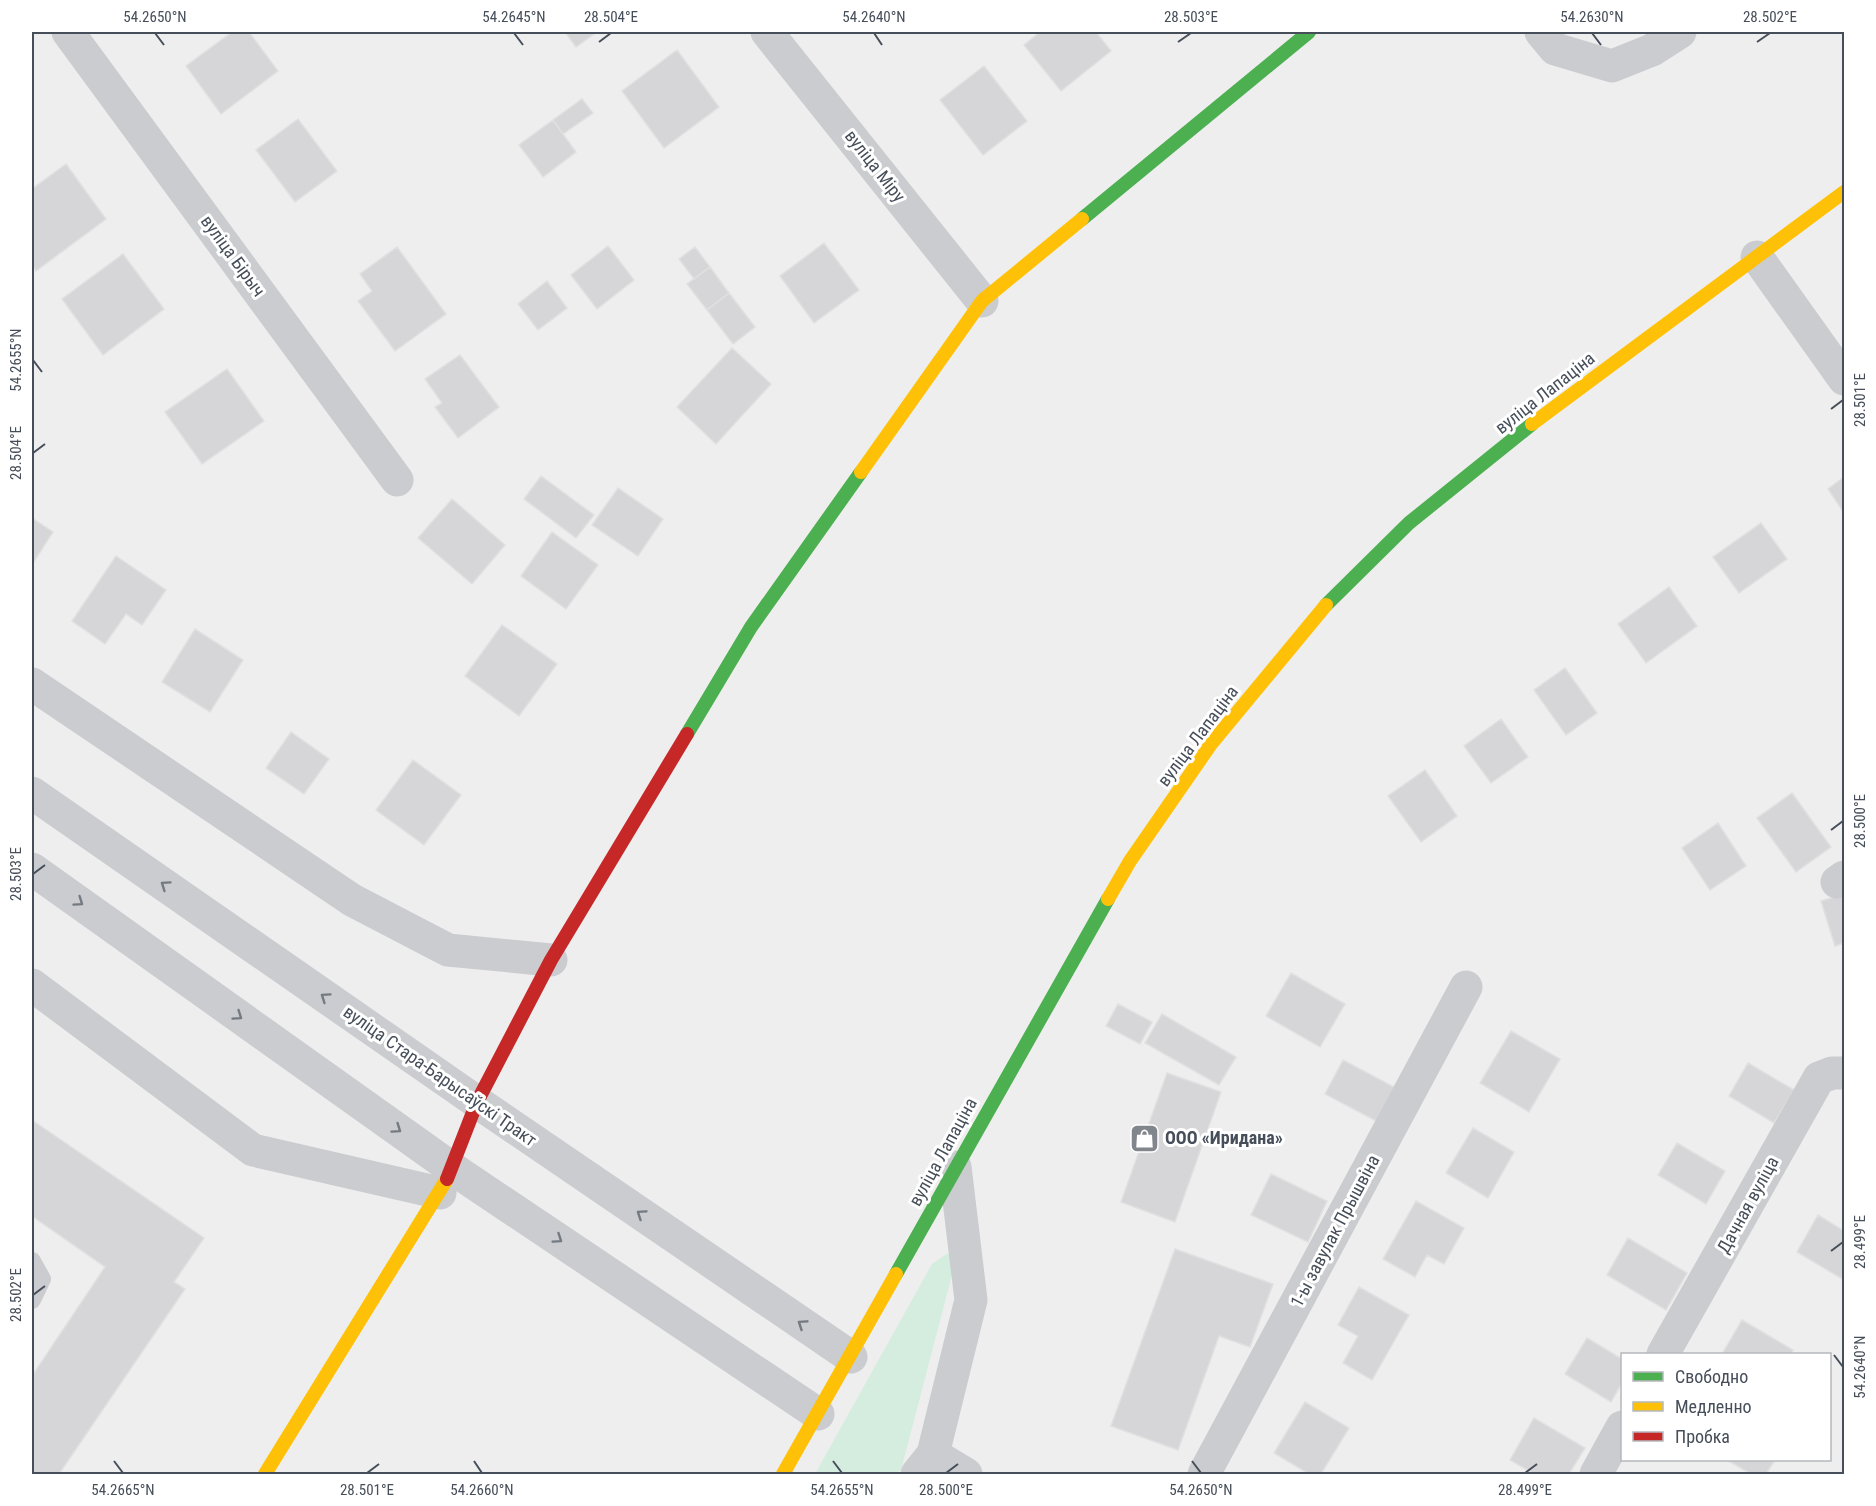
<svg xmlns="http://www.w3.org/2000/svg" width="1876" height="1506" font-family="'Roboto Condensed',sans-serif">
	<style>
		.green { fill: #d4eddf }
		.building { fill: #d6d6d8; stroke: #e0e0e1; stroke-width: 1.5 }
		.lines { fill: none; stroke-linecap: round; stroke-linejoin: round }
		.lane { stroke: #cacccf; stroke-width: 18 }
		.street { stroke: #cacccf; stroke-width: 33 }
		.fast { stroke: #4caf50; stroke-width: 14 }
		.slow { stroke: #ffc107; stroke-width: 14 }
		.jam { stroke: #c62828; stroke-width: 14 }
		.oneway { stroke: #747a82 }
		.ticks { fill: none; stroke: #464e59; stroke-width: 2 }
		.labels { text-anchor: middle; stroke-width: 6; stroke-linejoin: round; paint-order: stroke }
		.street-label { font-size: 18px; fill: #464e59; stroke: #fff }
		.poi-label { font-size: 18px; font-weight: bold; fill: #464e59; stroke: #fff; text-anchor: start }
		.neatline { fill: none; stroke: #464e59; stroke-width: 2 }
		.ticks-label { font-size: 15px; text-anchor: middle; fill: #464e59 }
	</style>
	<rect width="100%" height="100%" fill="#efeeee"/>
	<path class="green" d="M951,1251l2,20 -52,199 -7,4h-79l117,-210z"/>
	<path class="building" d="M232,32h17l29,39 -57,43 -35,-48z
		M565,32h32l-21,15z
		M1040,32h56l15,19 -50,40 -37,-46z
		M677,50l42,57 -55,41 -42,-57z
		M984,66l43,55 -44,34 -43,-55z
		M582,99l11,14 -30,21 -10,-14z
		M298,119l39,52 -42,31 -39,-52z
		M553,120l23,32 -33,25 -24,-32z
		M66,164l40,55 -70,52 -4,-7v-75z
		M824,243l35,47 -45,33 -34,-47z
		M608,246l26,34 -37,29 -26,-34z
		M397,247l49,67 -51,37 -37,-50 14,-10 -12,-17z
		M695,247l15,20 -16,12 -15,-20z
		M123,254l41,55 -61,46 -41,-56z
		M710,267l19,26 -22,17 -20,-26z
		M547,281l20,27 -29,22 -20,-26z
		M729,293l26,34 -22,17 -26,-34z
		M732,348l39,36 -55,60 -39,-37z
		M460,355l39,52 -41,31 -23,-31 7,-4 -17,-24z
		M227,369l37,52 -62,43 -37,-52z
		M541,476l53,39 -18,23 -52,-39z
		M1844,477v36l-16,-24z
		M618,488l45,31 -25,37 -46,-31z
		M452,499l53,46 -33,39 -54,-46z
		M32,518l21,14 -21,33z
		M1761,523l26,36 -48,34 -26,-36z
		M552,532l46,33 -32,44 -45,-33z
		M116,556l50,34 -24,35 -16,-11 -21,30 -33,-23z
		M1669,587l28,39 -51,37 -28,-39z
		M502,625l55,39 -38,52 -54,-40z
		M195,629l48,31 -33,52 -48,-30z
		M1565,668l32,45 -31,22 -32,-45z
		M1501,719l27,38 -37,26 -27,-37z
		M291,732l38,27 -25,35 -38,-26z
		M413,760l48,35 -37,50 -48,-35z
		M1425,770l32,46 -36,26 -33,-46z
		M1792,793l39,54 -35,25 -39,-54z
		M1718,823l28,43 -36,24 -28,-42z
		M1844,894v49l-9,3 -14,-45z
		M1291,973l54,31 -25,43 -54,-31z
		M1118,1004l34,18 -12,22 -34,-18z
		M1162,1014l74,43 -17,28 -74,-42z
		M1511,1031l49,28 -31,53 -49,-29z
		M1343,1060l51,27 -18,34 -51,-27z
		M1748,1063l46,27 -20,33 -45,-27z
		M1167,1073l54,19 -46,130 -54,-20z
		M32,1120l172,118 -30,44 11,7 -126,185h-27v-98l73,-109 -73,-51z
		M1473,1128l41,24 -26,46 -42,-25z
		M1677,1143l48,28 -19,33 -48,-29z
		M1271,1174l56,27 -19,41 -57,-27z
		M1416,1201l48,27 -20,36 -17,-9 -12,22 -32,-18z
		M1818,1215l26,16v49l-47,-28z
		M1628,1238l59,35 -21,37 -59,-35z
		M1175,1249l98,35 -23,63 -31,-11 -41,114 -67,-24z
		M1359,1287l50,28 -37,65 -29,-17 15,-27 -20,-11z
		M1742,1320l51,30 -2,4h-69z
		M1587,1338l35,21v24l-11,19 -46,-28z
		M1305,1402l44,26 -28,46h-12l-35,-21z
		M1534,1418l51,30 -16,26h-35l-24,-14z
		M1727,1460h48l-9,14h-15z"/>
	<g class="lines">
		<path class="lane" d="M32,1261l10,18 -10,21"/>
		<path class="street" d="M68,32l329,448
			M767,32l215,269
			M1541,32l14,17 57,17 40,-16 28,-18
			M1757,257l87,122
			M32,684l320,216 96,50 103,10
			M32,793l445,309 374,255
			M32,869l421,300 365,245
			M1837,882l7,-5
			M32,985l221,165 187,43
			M1663,1354l156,-276 13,-5h12
			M933,1454l33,20
			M917,1474l16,-20 38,-154 -16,-133
			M1204,1474l262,-487
			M1596,1474l26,-47"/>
		<path class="fast" d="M1082,219l227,-187
			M1326,605l83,-82 123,-99
			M687,734l64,-107 110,-155
			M896,1274l212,-375"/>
		<path class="slow" d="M1532,424l312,-232
			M861,472l121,-171 100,-82
			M1108,899l22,-38 81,-117 115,-139
			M265,1474l182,-295
			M783,1474l113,-200"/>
		<path class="jam" d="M447,1179l30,-77 74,-142 136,-226"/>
	</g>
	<defs><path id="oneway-chevron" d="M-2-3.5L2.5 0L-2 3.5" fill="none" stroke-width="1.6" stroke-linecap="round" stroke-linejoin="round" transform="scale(1.5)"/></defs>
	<g class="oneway">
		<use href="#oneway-chevron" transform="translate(165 885) rotate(-145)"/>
		<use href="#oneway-chevron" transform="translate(79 902) rotate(35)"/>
		<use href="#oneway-chevron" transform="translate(325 997) rotate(-145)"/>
		<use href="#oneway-chevron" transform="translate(238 1016) rotate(35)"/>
		<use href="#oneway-chevron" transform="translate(397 1129) rotate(35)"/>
		<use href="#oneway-chevron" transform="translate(641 1214) rotate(-146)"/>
		<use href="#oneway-chevron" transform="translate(558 1239) rotate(34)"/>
		<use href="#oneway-chevron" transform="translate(802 1324) rotate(-146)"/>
	</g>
	<path class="ticks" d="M155,33l9,12M514,33l9,12M874,33l8,12M1592,33l9,12M599,42l12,-9M1178,42l13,-9M1757,42l13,-9M33,360l9,12M1831,409l12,-9M33,453l12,-9M1831,830l12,-9M33,874l12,-9M1831,1251l12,-9M33,1295l12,-9M1834,1355l9,12M114,1461l9,12M474,1461l8,12M833,1461l9,12M1192,1461l9,12M367,1473l12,-9M946,1473l12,-9M1525,1473l12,-9"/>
	<defs>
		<symbol id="shop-square" viewBox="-11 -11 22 22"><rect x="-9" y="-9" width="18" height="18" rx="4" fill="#81868d" stroke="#fff"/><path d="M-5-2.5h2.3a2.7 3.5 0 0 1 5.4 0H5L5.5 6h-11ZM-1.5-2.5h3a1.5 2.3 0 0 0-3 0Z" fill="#fff"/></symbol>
	</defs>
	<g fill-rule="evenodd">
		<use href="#shop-square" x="1128" y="1122" width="33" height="33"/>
	</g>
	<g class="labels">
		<g class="street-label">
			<text transform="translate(875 166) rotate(52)" y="6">вуліца Міру</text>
			<text transform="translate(233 256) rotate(54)" y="6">вуліца Бірыч</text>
			<text transform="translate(1545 393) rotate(-38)" y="6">вуліца Лапаціна</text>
			<text transform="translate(1198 736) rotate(-53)" y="6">вуліца Лапаціна</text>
			<text transform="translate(440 1076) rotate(35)" y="6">вуліца Стара-Барысаўскі Тракт</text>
			<text transform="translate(943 1152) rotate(-61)" y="6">вуліца Лапаціна</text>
			<text transform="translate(1748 1205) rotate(-61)" y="6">Дачная вуліца</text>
			<text transform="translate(1335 1231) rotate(-62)" y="6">1-ы завулак Прышвіна</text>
		</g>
		<g class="poi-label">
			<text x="1165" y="1144">ООО «Иридана»</text>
		</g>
	</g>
	<rect width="1876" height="1506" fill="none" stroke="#ffffff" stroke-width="66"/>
	<rect x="1621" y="1353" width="210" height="108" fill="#ffffff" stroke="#b5b8bd" stroke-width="1.5"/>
	<rect x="1633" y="1372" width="30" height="9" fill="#4caf50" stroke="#b5b8bd" stroke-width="1.5"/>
	<text x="1675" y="1383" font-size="18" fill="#464e59">Свободно</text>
	<rect x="1633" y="1402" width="30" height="9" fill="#ffc107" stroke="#b5b8bd" stroke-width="1.5"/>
	<text x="1675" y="1413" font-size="18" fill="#464e59">Медленно</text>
	<rect x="1633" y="1432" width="30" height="9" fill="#c62828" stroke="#b5b8bd" stroke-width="1.5"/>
	<text x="1675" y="1443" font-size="18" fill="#464e59">Пробка</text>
	<rect x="33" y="33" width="1810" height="1440" class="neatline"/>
	<g class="ticks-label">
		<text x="155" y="22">54.2650°N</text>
		<text x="514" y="22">54.2645°N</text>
		<text x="611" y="22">28.504°E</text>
		<text x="874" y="22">54.2640°N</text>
		<text x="1191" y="22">28.503°E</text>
		<text x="1592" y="22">54.2630°N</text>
		<text x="1770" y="22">28.502°E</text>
		<text transform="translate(16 360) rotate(-90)" y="5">54.2655°N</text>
		<text transform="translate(1860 400) rotate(-90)" y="5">28.501°E</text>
		<text transform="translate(16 453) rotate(-90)" y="5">28.504°E</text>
		<text transform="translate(1860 821) rotate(-90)" y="5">28.500°E</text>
		<text transform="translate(16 874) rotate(-90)" y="5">28.503°E</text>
		<text transform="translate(1860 1242) rotate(-90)" y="5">28.499°E</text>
		<text transform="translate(16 1295) rotate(-90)" y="5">28.502°E</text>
		<text transform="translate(1860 1367) rotate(-90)" y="5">54.2640°N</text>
		<text x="123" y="1495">54.2665°N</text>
		<text x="367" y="1495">28.501°E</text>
		<text x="482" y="1495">54.2660°N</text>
		<text x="842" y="1495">54.2655°N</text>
		<text x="946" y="1495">28.500°E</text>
		<text x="1201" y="1495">54.2650°N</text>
		<text x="1525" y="1495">28.499°E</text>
	</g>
</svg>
